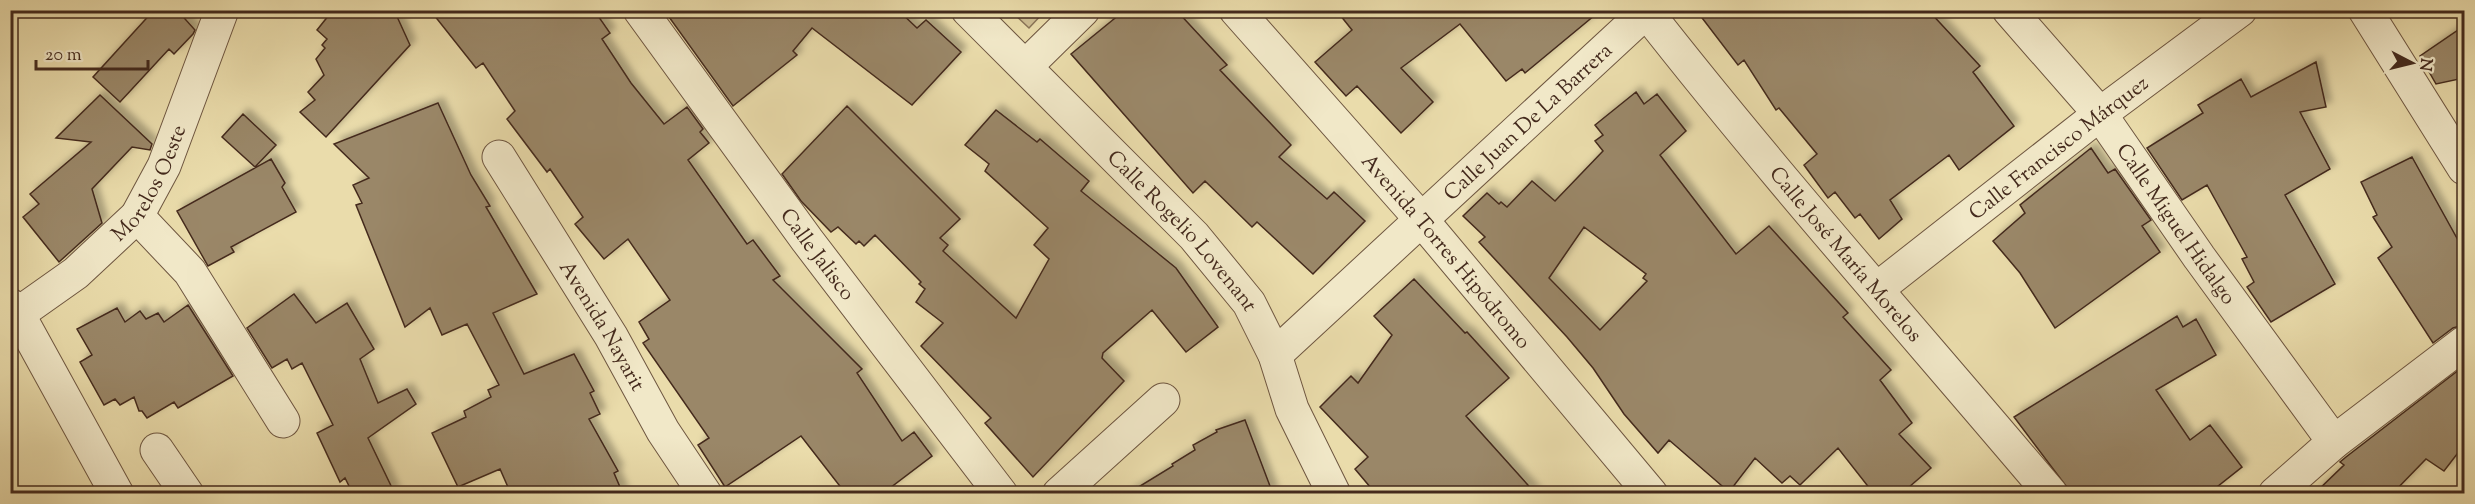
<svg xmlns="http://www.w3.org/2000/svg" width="2475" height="504" font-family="'Sorts Mill Goudy',serif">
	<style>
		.green { fill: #cebe93; stroke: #897458; stroke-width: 1.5 }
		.building { fill: #9a8767; stroke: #442a1d; stroke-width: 1.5; fill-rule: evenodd; filter: url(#shadow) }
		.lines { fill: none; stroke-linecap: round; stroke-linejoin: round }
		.minor-casing { stroke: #6e5640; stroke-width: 35 }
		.tertiary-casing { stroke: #6e5640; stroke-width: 35 }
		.minor { stroke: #f1e8c8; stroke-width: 33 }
		.tertiary { stroke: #f1e8c8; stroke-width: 33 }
		.labels { text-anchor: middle; stroke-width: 6; stroke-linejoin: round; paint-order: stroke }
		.street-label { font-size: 21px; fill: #442a1d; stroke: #f1e8c8 }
	</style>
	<defs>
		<filter id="shadow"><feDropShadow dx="5.5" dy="-5.5" stdDeviation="3" flood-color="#0004"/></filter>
	</defs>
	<rect width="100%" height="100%" fill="#eadcab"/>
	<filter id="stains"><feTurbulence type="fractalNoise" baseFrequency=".00333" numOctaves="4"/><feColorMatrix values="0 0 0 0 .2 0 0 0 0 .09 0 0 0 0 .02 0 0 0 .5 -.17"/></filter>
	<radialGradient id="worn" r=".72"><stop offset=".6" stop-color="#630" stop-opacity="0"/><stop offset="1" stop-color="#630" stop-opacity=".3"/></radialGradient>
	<path class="green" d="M1011,11h34l-16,17z"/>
	<path class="building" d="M154,10h23l18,20 -2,4 -19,20 -5,-5 -49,53 -27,-25z
		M333,10h61l16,35 -84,92 -26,-25 15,-12 -7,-8 16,-17 -8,-16 9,-11 -3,-3 5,-6 -10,-9z
		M430,10h164l16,23 -8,6 29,44 33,41 23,-17 16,22 -3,3 9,11 -21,17 59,84 6,-4 27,36 -7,4 89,89 -5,4 45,68 12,-9 18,24 -50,38h-36l-45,-58 -76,51 -27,-42 11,-7 -66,-95 6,-4 -10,-17 31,-22 -42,-61 -24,20 -29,-35 8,-7 -33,-48 -3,3 -40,-53 8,-8 -32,-48 -7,5z
		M664,10h234l19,18 9,-8 35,32 -49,53 -100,-77 -19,23 4,4 -64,51z
		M1125,10h51l51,55 -7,5 71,75 -12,12 48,42 7,-7 31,29 -52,53 -56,-52 -5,5 -47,-46 -12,12 -122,-139z
		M1336,10h265l-76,63 -3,-4 -16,12 -46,-57 -59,44 32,34 -32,31 -44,-47 -11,10 -31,-34 37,-32z
		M1696,10h232l52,56 -7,6 41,54 -55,44 -10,-15 -59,45 12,19 -23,20 -19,-25 -5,4 -20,-26 -7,6 -24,-33 13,-11 -38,-46 -3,2 -32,-50 -6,5z
		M2464,26v52l-28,6 -16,-28z
		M2316,62l10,45 -26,5 30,57 -45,26 50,89 -64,38 -24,-35 7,-5 -12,-23 5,-2 -40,-72 -25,15 -35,-52 56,-35 -5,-8 43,-26 10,18z
		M1636,92l8,12 13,-10 29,37 -26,24 76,99 33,-28 79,87 -5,4 48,53 -11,10 32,43 -13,11 32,34 -30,26h-27l-36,-46 -38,37 -10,-9 -8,7 -27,-25 -26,34 -60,-52 -11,13 -34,-39 -31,-46 -26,-31 -88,-95 6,-5 -22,-21 24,-23 12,11 2,-2 6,5 25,-26 23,20 48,-50 -8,-10 8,-6 -8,-10zM1584,227l62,47 -3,4 4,3 -47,49 -51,-52z
		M100,95l52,49 -2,6 -18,-3 -40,42 10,34 -43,39 -36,-45 16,-13 -9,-10 61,-52 -35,-4z
		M438,103l33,72 19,31 -4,1 51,87 -44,19 31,61 50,-20 20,37 -4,2 10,21 -11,5 29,52 -4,2 9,21h-112l-11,-25 -42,18 -26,-54 34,-16 -2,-6 27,-14 -3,-7 11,-5 -32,-61 -25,11 -12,-27 -25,19 -49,-122 6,-2 -9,-18 16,-7 -35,-34z
		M847,106l113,113 -20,19 8,7 -5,6 73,67 33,-59 -15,-14 14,-17 -63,-57 4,-7 -24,-19 31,-35 41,32 3,-3 49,42 -8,10 95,77 42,59 -32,25 -34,-42 -49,43 -1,5 22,23 -91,96 -48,-54 6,-5 -70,-72 22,-23 -27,-21 9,-13 -6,-5 2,-2 -46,-47 -11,11 -5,-5 -3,3 -18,-17 -7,5 -30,-31 -19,-27z
		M243,114l33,31 -21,22 -33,-30z
		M2091,148l17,25 7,-4 36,51 -9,6 18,26 -105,76 -35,-55 -27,-32 32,-28 -5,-8z
		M2412,157l52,94v74l-11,3 -20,15 -55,-85 14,-11 -19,-30 4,-2 -16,-33z
		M271,159l14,24 -3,4 14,25 -65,35 3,5 -26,14 -31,-55z
		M1414,279l51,54 2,-1 42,46 -43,38 70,78h-160l-21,-25 13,-12 -48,-50 31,-31 7,7 34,-48 -18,-19z
		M294,294l22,29 31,-20 27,46 -14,10 18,44 29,-14 9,15 -48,34 27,56h-42l-8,-16 -5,4 -23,-49 16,-8 -31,-62 -10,6 -5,-10 -15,9 -25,-40z
		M188,305l45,71 -55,32 -4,-6 -27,16 -5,-7h-3l-5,-14 -14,8 -5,-6 -11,6 -24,-43 12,-7 -15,-26 40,-21 8,14 15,-11 6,8 12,-6 6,9z
		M2177,316l6,11 13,-8 20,36 -60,35 34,50 20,-15 32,42 -34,27h-136l-58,-77z
		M2464,366v79l-20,26 -18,-12 -34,35h-78l30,-29 -4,-3 6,-5z
		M1245,420l28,74h-146l46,-28 -1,-2 23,-14 -2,-5 24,-13 -1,-2z"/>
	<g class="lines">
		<defs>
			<g id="minor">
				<path id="s1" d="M640,10l167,230 194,254"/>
				<path id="s2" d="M1236,10l184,208 231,276"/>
				<path id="s3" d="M1645,10c130,166 270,323 406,484"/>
				<path id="s4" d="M2009,10l91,104 99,143 135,185"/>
				<path d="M2365,10l99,158"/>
				<path id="s5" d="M499,157l112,179 52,95 42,63"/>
				<path d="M137,216l53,56 93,149"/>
				<path id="s6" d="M1877,289l223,-175 140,-104"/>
				<path d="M10,305l8,9 99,180"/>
				<path id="s7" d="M18,314l58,-41 61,-57 27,-50 58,-156"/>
				<path id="s8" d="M1275,355l373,-345"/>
				<path d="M157,450l30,44"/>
				<path d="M1059,494l104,-94"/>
				<path d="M2275,494l59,-52 130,-99"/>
			</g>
			<g id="tertiary">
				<path id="s9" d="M968,10l226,226 55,67 26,52 17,54 42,85"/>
				<path d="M1026,66l57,-56"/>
			</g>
		</defs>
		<use href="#minor" class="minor-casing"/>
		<use href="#tertiary" class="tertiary-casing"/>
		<use href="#minor" class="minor"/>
		<use href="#tertiary" class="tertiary"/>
	</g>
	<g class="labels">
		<g class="street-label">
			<text dy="7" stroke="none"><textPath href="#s8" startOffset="344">Calle Juan De La Barrera</textPath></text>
			<text dy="7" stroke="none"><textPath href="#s6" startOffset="230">Calle Francisco Márquez</textPath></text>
			<text dy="7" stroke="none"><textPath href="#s7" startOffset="189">Morelos Oeste</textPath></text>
			<text dy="7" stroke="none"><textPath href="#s4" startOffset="272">Calle Miguel Hidalgo</textPath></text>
			<text dy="7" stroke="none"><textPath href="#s9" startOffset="308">Calle Rogelio Lovenant</textPath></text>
			<text dy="7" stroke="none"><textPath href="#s2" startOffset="320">Avenida Torres Hipódromo</textPath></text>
			<text dy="7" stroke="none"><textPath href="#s1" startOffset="302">Calle Jalisco</textPath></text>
			<text dy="7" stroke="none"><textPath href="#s3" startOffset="316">Calle José María Morelos</textPath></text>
			<text dy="7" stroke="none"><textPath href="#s5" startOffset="198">Avenida Nayarit</textPath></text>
		</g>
	</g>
	<rect width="2475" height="504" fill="none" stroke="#eadcab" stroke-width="36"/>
	<rect x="12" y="12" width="2451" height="480" fill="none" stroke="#442a1d" stroke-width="3"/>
	<rect x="18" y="18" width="2439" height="468" fill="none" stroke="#442a1d" stroke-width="1.5"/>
	<g transform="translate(2412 63) rotate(97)" stroke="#f1e8c8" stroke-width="4.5" paint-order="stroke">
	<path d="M0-4.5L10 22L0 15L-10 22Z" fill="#442a1d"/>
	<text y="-9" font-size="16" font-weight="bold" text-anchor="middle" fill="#442a1d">N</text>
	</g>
	<path d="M36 60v9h112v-9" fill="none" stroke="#442a1d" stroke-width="3"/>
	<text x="45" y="60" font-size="18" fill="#442a1d" stroke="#f1e8c8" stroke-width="4.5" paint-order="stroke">20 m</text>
	<rect width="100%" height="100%" filter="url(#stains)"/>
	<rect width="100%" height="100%" fill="url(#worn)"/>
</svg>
